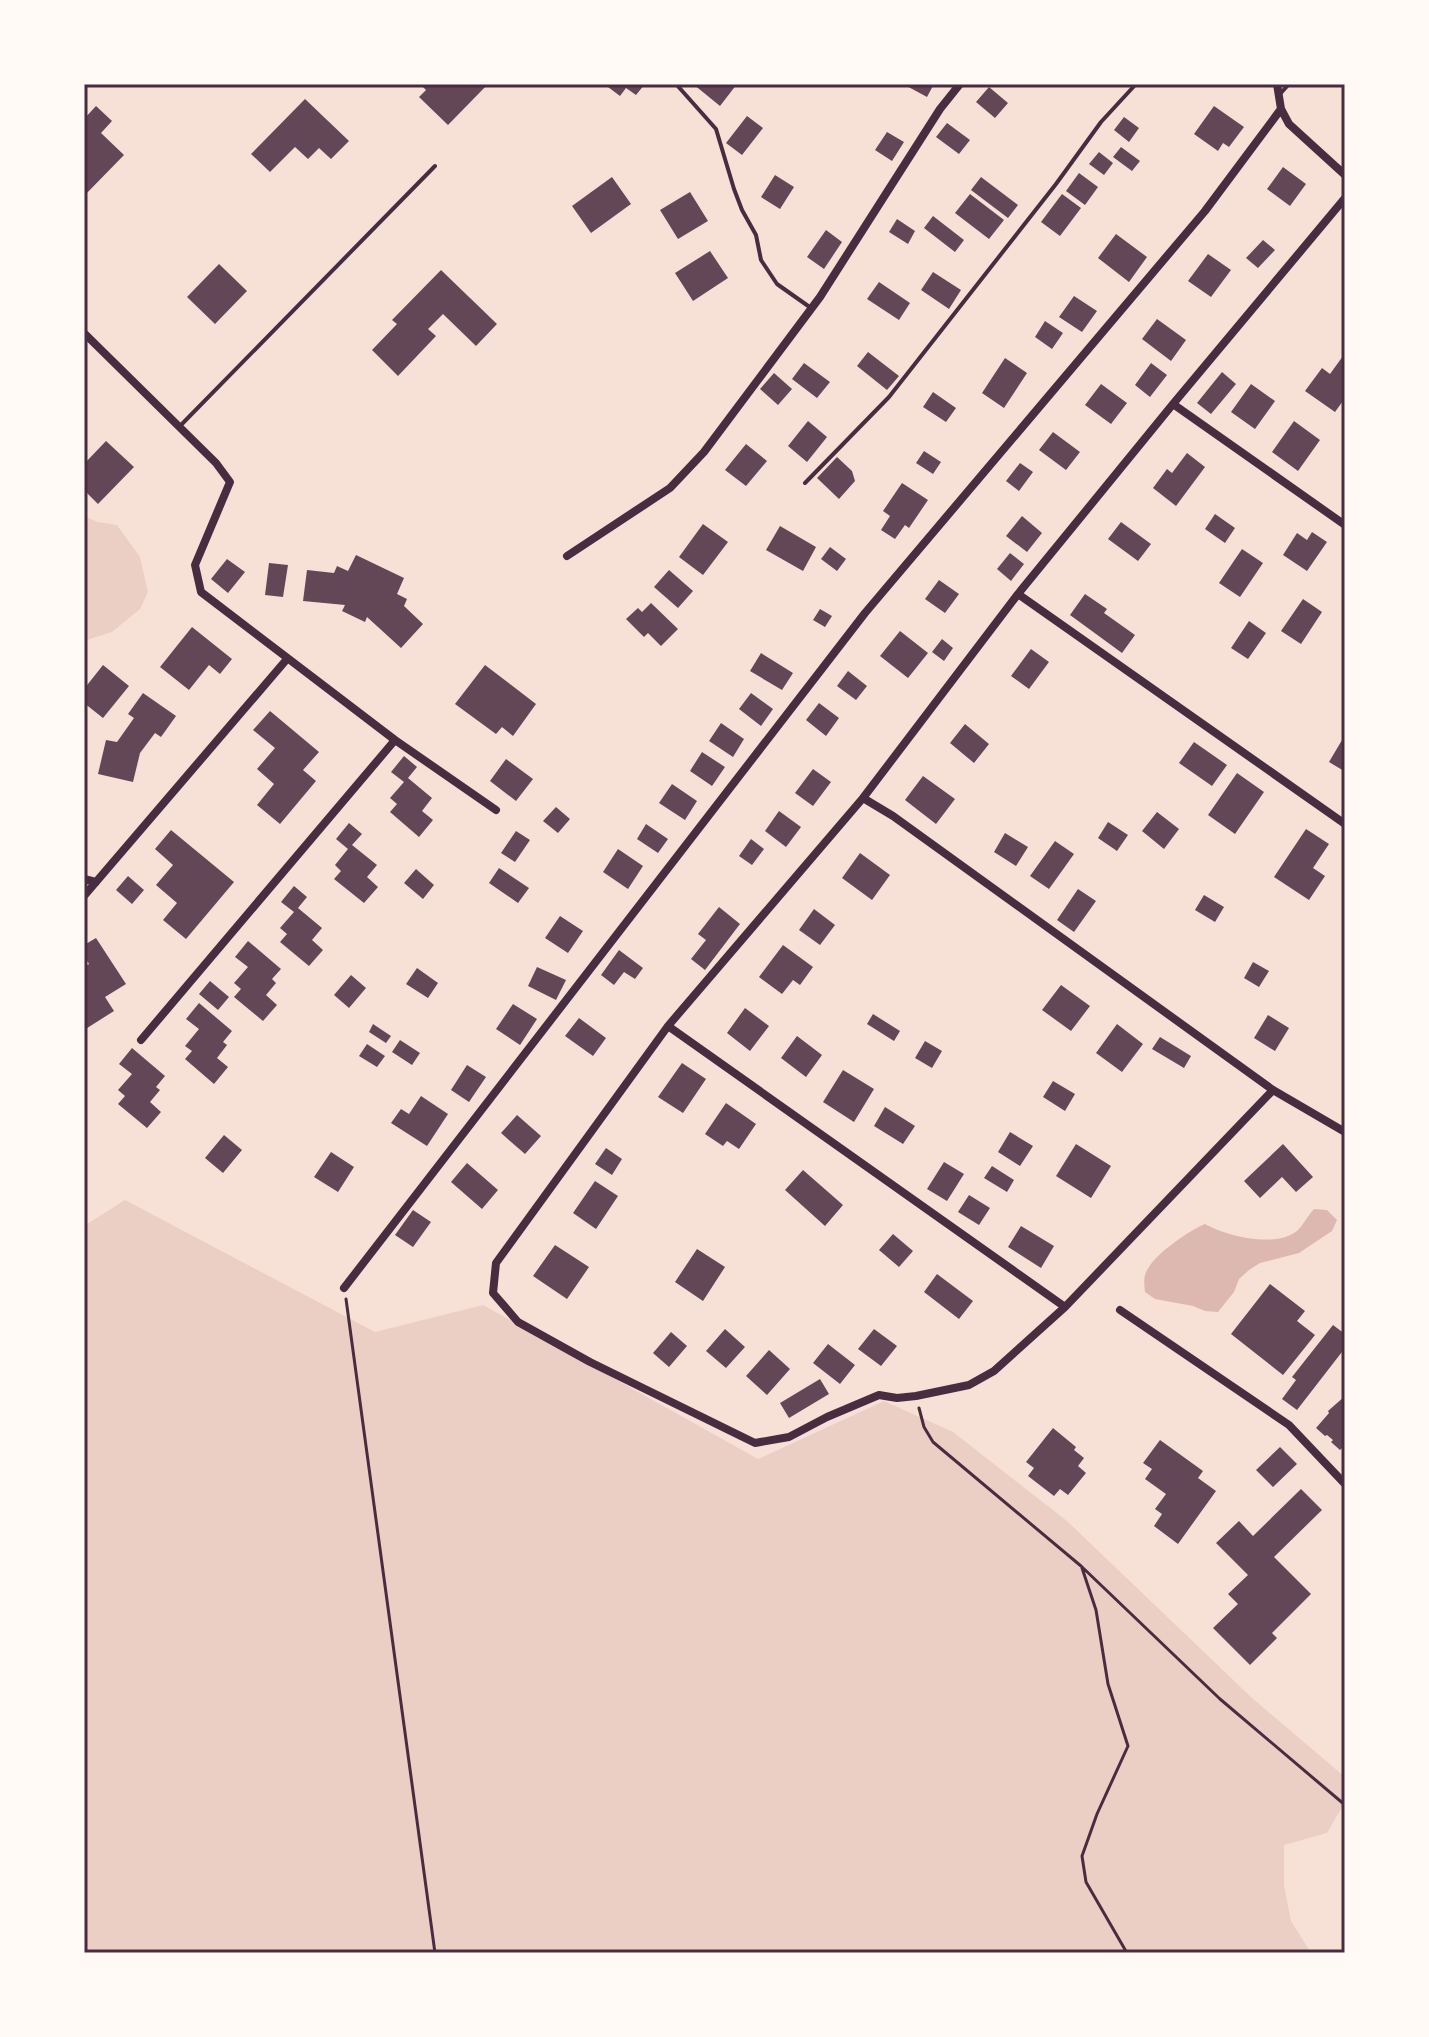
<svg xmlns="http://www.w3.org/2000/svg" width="1429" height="2037" font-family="'Roboto Condensed',sans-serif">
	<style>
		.green { fill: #ebcfc5 }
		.water { fill: #dcb8b0 }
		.building { fill: #644757 }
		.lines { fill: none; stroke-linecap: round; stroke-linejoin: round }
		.path { stroke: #4a2c40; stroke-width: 3 }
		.service { stroke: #4a2c40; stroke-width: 4 }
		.minor { stroke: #4a2c40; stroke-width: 8 }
		.neatline { fill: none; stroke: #4a2c40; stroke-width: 3 }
	</style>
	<rect width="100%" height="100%" fill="#f7e1d7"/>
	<path class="green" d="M84,516l14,6 19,3 23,32 8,35 -8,17 -28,23 -28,9z
		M125,1200l250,132 108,-27 275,154 126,-58 69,31 114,89 185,177 93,79v25l-18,31 -43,12v40l7,36 20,32h-1227v-727z"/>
	<path class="water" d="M1314,1209l13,1 10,10 -5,11 -33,22 -39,10 -11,7 -10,9 -5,13 -16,20 -13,-1 -12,-5 -38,-7 -10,-7c-1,-10 -2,-17 4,-25 8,-14 41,-37 56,-43 21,12 72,25 93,6 6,-6 10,-15 16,-21z"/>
	<path class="building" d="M420,84h68l-40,41 -29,-28 7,-7z
		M604,84h41l-9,11 -10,-7 -6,8z
		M693,84h44l-17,22z
		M903,84h31l-7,13z
		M989,87l19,16 -13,15 -19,-16z
		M305,99l44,42 -18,18 -12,-11 -11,11 -13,-12 -25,25 -19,-18z
		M96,106l16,15 -11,12 23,22 -40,41v-77z
		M1214,106l30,21 -15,20 -6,-4 -5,8 -24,-17z
		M747,116l16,12 -21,27 -16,-12z
		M1124,117l15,11 -10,14 -15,-12z
		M947,123l23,17 -11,14 -23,-17z
		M887,132l17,10 -12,19 -17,-11z
		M1121,147l19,14 -8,10 -19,-14z
		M1099,152l14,11 -9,12 -15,-11z
		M1283,167l23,17 -16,22 -23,-17z
		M1079,173l19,14 -13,18 -19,-14z
		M775,175l19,12 -14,22 -19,-12z
		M612,177l19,27 -40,29 -19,-27z
		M981,177l37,28 -10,13 -37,-28z
		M690,192l18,29 -30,18 -18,-29z
		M970,194l34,26 -15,19 -34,-26z
		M1062,194l19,14 -21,28 -19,-14z
		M933,216l31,24 -9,12 -31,-24z
		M897,219l18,12 -7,13 -19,-12z
		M826,230l16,12 -18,27 -17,-12z
		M1116,234l31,23 -18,25 -31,-24z
		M1263,240l12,10 -17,18 -12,-10z
		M710,251l18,27 -35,23 -18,-28z
		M1208,254l23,16 -20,27 -23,-16z
		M219,264l28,27 -32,33 -28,-27z
		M441,270l56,54 -21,22 -33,-32 -15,15 8,7 -38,40 -26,-26 25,-26 -5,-4z
		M933,272l28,18 -12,19 -28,-19z
		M879,282l31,21 -11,17 -32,-21z
		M1074,296l23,15 -15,21 -23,-15z
		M1157,319l29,21 -15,21 -29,-22z
		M1045,321l18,12 -11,16 -17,-12z
		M868,352l31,24 -12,14 -30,-24z
		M1343,356l2,1v41l-10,14 -30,-21 17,-23 8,6z
		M1005,358l22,15 -23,35 -22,-15z
		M804,363l26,19 -13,16 -25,-19z
		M1151,363l16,12 -17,22 -15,-12z
		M1222,372l14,12 -25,30 -14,-11z
		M774,373l18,16 -14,16 -18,-16z
		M1101,384l26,19 -16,21 -26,-19z
		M1251,384l24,17 -20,28 -24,-17z
		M933,392l23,16 -10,14 -23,-15z
		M808,421l19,16 -20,25 -19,-16z
		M1294,421l26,19 -22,31 -26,-19z
		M1053,432l27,20 -14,18 -27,-20z
		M106,441l28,26 -36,37 -14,-14v-26z
		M746,444l21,17 -21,25 -21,-16z
		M924,451l17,11 -8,12 -17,-11z
		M1187,453l18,14 -29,39 -23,-18 14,-19 5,4z
		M837,457l15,14 3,10 -16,18 -22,-21z
		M1020,463l13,9 -14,19 -13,-10z
		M902,483l26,17 -19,28 -4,-3 -10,14 -14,-9 9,-14 -7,-5z
		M1215,514l20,14 -10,15 -20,-14z
		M1022,516l20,17 -15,19 -21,-16z
		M1121,522l30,22 -13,17 -30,-22z
		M703,524l25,18 -25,33 -24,-18z
		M780,526l36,21 -13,24 -37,-21z
		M1312,532l15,10 -20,29 -24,-16 14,-22 10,7z
		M830,547l16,12 -9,12 -16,-12z
		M1242,549l21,14 -23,34 -21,-14z
		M1010,553l14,11 -13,17 -14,-12z
		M356,555l48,23 -7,16 10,5 -3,7 19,18 -22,24 -34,-31 -2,5 -23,-11 3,-6 -42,-4 4,-31 27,3 3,-7 11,5z
		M227,559l18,13 -17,21 -17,-14z
		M269,563l19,2 -5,32 -18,-2z
		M669,570l24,21 -15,17 -24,-21z
		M939,580l20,14 -14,19 -20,-14z
		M1085,594l22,15 -3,4 31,22 -13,18 -52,-38z
		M1303,599l19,13 -21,32 -20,-13z
		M651,603l27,26 -17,17 -13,-13 -4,4 -18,-18 12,-11 4,4z
		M820,609l12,7 -7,11 -12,-7z
		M1249,621l17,12 -18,26 -17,-11z
		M192,627l40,32 -12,15 -11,-9 -20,25 -29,-23z
		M900,631l28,22 -20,25 -28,-22z
		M942,639l11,9 -9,13 -12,-9z
		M1031,649l18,13 -20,27 -18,-13z
		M761,653l32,20 -11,17 -32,-19z
		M103,665l26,21 -26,32 -19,-15v-14z
		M485,665l51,39 -23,32 -11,-9 -6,7 -41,-30z
		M848,671l19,15 -11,14 -19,-14z
		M143,693l33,23 -15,21 -6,-4 -15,20 -7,29 -35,-8 8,-34 11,2 17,-24 -6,-4z
		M751,693l22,16 -12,17 -22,-17z
		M819,703l20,15 -13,18 -20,-16z
		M270,711l49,41 -16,18 13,11 -36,43 -23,-19 17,-21 -17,-15 18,-21 -22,-18z
		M721,723l23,16 -11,18 -24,-16z
		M965,724l24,20 -15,19 -24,-20z
		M1345,735v34l-1,2 -15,-9z
		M1194,742l33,23 -15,21 -33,-23z
		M702,752l23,15 -13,19 -22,-15z
		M404,756l13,11 -9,11 24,20 -10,13 11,9 -14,17 -29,-25 7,-8 -7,-6 14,-16 -13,-10z
		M506,759l27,20 -17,22 -26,-20z
		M813,769l18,13 -18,24 -18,-13z
		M1237,773l27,19 -29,42 -27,-19z
		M923,776l32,23 -19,25 -31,-24z
		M672,784l25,17 -12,19 -26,-17z
		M556,807l14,12 -12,14 -15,-12z
		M779,811l22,16 -15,20 -21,-16z
		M1157,812l22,17 -15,20 -22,-18z
		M1108,822l20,13 -11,16 -19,-13z
		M349,823l13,11 -10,11 25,20 -10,12 11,10 -14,16 -30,-24 7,-8 -6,-6 13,-16 -12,-10z
		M646,824l22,15 -10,14 -21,-14z
		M1306,829l23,15 -16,24 12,8 -16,24 -35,-23z
		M171,830l63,52 -48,57 -23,-19 14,-17 -21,-18 17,-20 -18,-16z
		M516,831l14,9 -15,22 -14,-9z
		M1005,833l23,14 -12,19 -22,-14z
		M751,839l13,10 -12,16 -13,-9z
		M1055,841l19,13 -25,35 -19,-13z
		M618,849l25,17 -15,23 -25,-17z
		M860,853l30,22 -18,25 -30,-22z
		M499,868l30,20 -11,15 -29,-20z
		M416,869l18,16 -11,14 -19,-16z
		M128,876l16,14 -12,14 -16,-14z
		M294,886l13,11 -9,11 24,20 -10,12 11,10 -14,16 -29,-24 7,-8 -7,-6 14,-16 -13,-10z
		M1078,889l18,12 -22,31 -17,-12z
		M1204,895l20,12 -9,15 -20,-12z
		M719,907l21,17 -35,46 -14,-11 15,-19 -8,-6z
		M814,909l21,16 -15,20 -21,-15z
		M560,916l23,15 -15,22 -23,-15z
		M96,938l30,46 -21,13 9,14 -30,19v-63l5,-3 -5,-8v-11z
		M248,941l33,28 -9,10 4,4 -10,12 11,10 -14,16 -29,-24 7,-8 -7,-6 14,-16 -13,-10z
		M783,945l30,22 -13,18 -7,-5 -11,14 -23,-17z
		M619,950l24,18 -8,11 -11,-7 -10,13 -13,-10z
		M1253,962l16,9 -10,16 -15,-9z
		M537,967l29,13 -10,20 -28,-14z
		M417,968l21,15 -10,15 -22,-14z
		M351,975l15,13 -17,20 -15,-13z
		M210,981l19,16 -11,13 -19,-16z
		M1061,985l29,21 -19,25 -29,-21z
		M199,1003l33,28 -9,11 4,3 -10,13 11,9 -14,17 -29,-25 7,-8 -7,-5 14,-17 -13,-10z
		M513,1004l24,15 -17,26 -24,-16z
		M745,1008l24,18 -19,25 -23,-18z
		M873,1014l27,17 -6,10 -27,-17z
		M1268,1015l21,13 -14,23 -21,-13z
		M579,1018l27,20 -13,18 -28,-20z
		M373,1024l18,12 -5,7 -17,-11z
		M1117,1024l26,20 -21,28 -26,-19z
		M797,1036l25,19 -16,22 -25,-19z
		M1160,1037l31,19 -7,12 -32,-19z
		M400,1040l20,13 -8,12 -20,-13z
		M925,1041l17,10 -10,17 -17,-10z
		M367,1044l18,12 -8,11 -18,-11z
		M132,1048l33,28 -9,11 4,3 -10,12 11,10 -14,16 -29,-24 7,-8 -7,-6 14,-16 -13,-10z
		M682,1063l24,16 -23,34 -25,-16z
		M467,1065l19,12 -17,25 -18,-12z
		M843,1070l31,19 -20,33 -31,-20z
		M1053,1081l22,13 -10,17 -22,-14z
		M421,1096l27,18 -21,32 -36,-23 10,-14 8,5z
		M726,1103l30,21 -17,25 -12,-8 -4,5 -18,-12z
		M885,1107l30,19 -12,18 -29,-18z
		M517,1115l24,21 -16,18 -24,-21z
		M1010,1132l23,14 -13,20 -22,-14z
		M224,1135l18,15 -19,23 -18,-15z
		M1076,1144l35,22 -20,32 -35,-22z
		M1283,1144l30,33 -17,15 -14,-15 -22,21 -16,-17z
		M606,1148l16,11 -10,16 -17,-11z
		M331,1152l23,15 -16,25 -24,-15z
		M944,1162l20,12 -17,27 -20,-12z
		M467,1163l31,27 -16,19 -31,-27z
		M992,1166l22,14 -7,12 -23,-14z
		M803,1170l40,35 -18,21 -40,-36z
		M595,1181l23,15 -22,33 -23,-16z
		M969,1195l21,13 -11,17 -21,-13z
		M413,1210l18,12 -18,25 -18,-12z
		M1021,1226l33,20 -13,22 -33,-21z
		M893,1234l20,17 -14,16 -20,-17z
		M555,1245l34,22 -22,32 -34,-23z
		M697,1249l28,18 -22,34 -28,-19z
		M937,1274l36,27 -14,18 -35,-27z
		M1270,1284l35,27 -8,10 18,14 -32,40 -52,-41z
		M1333,1325l12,9v14l-48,62 -15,-11 14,-19 -4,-3z
		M725,1329l20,18 -19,21 -20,-17z
		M874,1329l23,17 -16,20 -23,-17z
		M671,1332l16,14 -18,21 -16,-14z
		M828,1344l27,21 -15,19 -27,-21z
		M769,1350l21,19 -23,26 -21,-19z
		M820,1379l9,15 -40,24 -9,-15z
		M1345,1396v49l-5,5 -9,-8 2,-2 -6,-5 -2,1 -9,-8 13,-15 -1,-2z
		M1053,1428l23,19 -2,3 10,8 -6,8 8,7 -18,22 -8,-6 -6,7 -26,-20 6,-8 -8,-6z
		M1160,1440l43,31 -5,7 18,13 -38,53 -24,-18 8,-12 -7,-5 11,-15 -21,-15 7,-10 -9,-6z
		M1280,1447l17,17 -24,23 -17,-17z
		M1301,1489l21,21 -48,47 37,37 -39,39 5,5 -27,27 -37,-37 25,-24 -10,-10 20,-19 -32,-32 23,-22 14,15z"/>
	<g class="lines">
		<path class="path" d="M346,1299l89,654
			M919,1408l5,19 9,15 148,124 139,133 125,106
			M1082,1568l14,42 12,74 20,62 -31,68 -15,42 4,26 41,71"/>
		<path class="service" d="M676,84l40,45 18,60 8,21 14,25 5,25 16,24 34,24
			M1280,94l9,-10
			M180,426l255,-260
			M805,483l84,-86 167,-213 45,-62 35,-38"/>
		<path class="minor" d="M1277,84l4,25 8,15 56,51
			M84,333l132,130 14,19 -35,83 6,27 194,148 101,70
			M1173,404l172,121
			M567,556l103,-68 34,-36 116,-155 120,-188 20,-25
			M1018,594l327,230
			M863,798l30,18 380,274 72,42
			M84,879l12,3
			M84,896l203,-237
			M668,1026l397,281
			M141,1040l254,-300
			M1273,1090l-208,217 -71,64 -25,14 -53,11 -19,2 -18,-3 -52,22 -38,20 -34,6 -165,-81 -72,-40 -25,-29 3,-30 172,-237 195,-228 155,-204 155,-190 172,-206
			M344,1288l521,-675 340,-402 76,-102
			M1120,1310l169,115 56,59"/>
	</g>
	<rect width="1429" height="2037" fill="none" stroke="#fffaf5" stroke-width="172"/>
	<rect x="86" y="86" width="1257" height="1865" class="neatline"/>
</svg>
